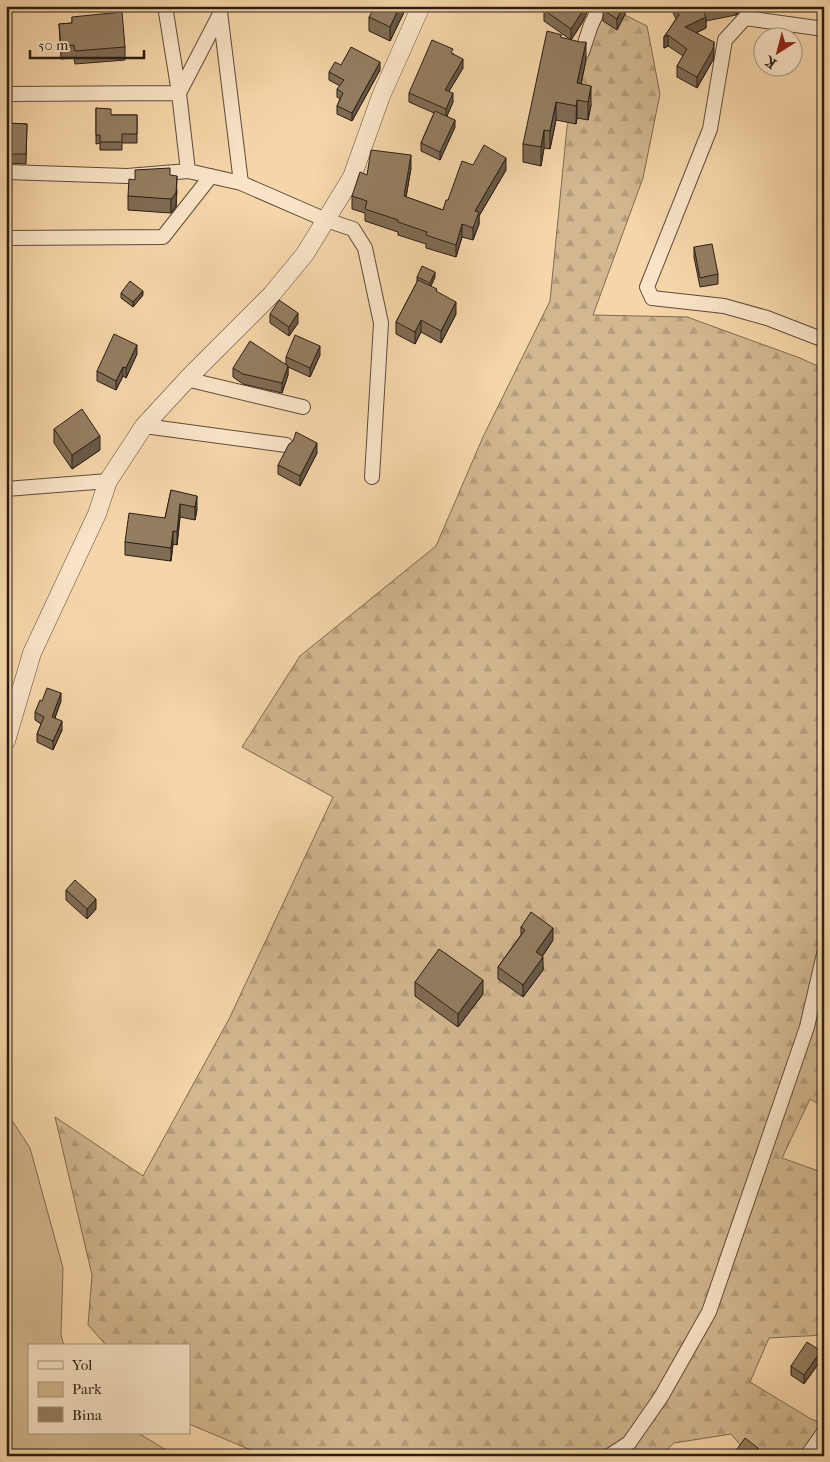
<svg xmlns="http://www.w3.org/2000/svg" width="830" height="1462" font-family="'IM FELL French Canon',serif">
	<style>
		.forest { fill: url(#forest-firs); stroke: #7e6a53 }
		.green { fill: #d3b790; stroke: #7e6a53 }
		.lines { fill: none; stroke-linecap: round; stroke-linejoin: round }
		.minor-casing { stroke: #5d4c3b; stroke-width: 16 }
		.tertiary-casing { stroke: #5d4c3b; stroke-width: 19 }
		.minor { stroke: #f9e4c7; stroke-width: 14 }
		.tertiary { stroke: #f9e4c7; stroke-width: 18 }
		.wall { fill: #7f6c54; stroke: #2a1e16 }
		.shaded-wall { fill: #685845; stroke: #2a1e16 }
		.building { fill: #947e62; stroke: #2a1e16 }
	</style>
	<defs>
		<pattern id="forest-firs" width="22" height="20" patternUnits="userSpaceOnUse" patternTransform="scale(1.25)"><rect width="22" height="20" fill="#d3b790"/><path d="M5 1l3.5 6h-7zM16 11l3.5 6h-7z" fill="#b59d7b"/></pattern>
	</defs>
	<rect width="100%" height="100%" fill="#f6d6a9"/>
	<filter id="stains"><feTurbulence type="fractalNoise" baseFrequency=".004" numOctaves="4"/><feColorMatrix values="0 0 0 0 .2 0 0 0 0 .09 0 0 0 0 .02 0 0 0 .5 -.17"/></filter>
	<radialGradient id="worn" r=".72"><stop offset=".6" stop-color="#630" stop-opacity="0"/><stop offset="1" stop-color="#630" stop-opacity=".3"/></radialGradient>
	<path class="forest" d="M599,6h8l40,20 13,68 -17,84 -50,137 94,2 113,41 24,11v738l-14,-8 -28,59 42,15v162l-55,3 -19,44 61,37 13,5v32h-74l-19,-22 -57,9 -14,13h-395l-76,-32v-78h-82l-19,-21 4,-50 -37,-158 88,59 87,-159 103,-220 -91,-50 58,-91 136,-110 47,-109 67,-136 17,-174z"/>
	<path class="green" d="M6,1111l24,37 33,120 -2,67 3,11h-35v87h109l38,23h-170z"/>
	<g class="lines">
		<defs>
			<path id="minor" d="M165,6l14,87 9,78
				M220,12l21,171
				M824,29l-79,-11 -20,22 -15,89 -63,158 5,11 72,8 43,12 57,22
				M582,52l9,-27 9,-19
				M6,94l173,-1 41,-79
				M6,172l121,4 61,-5 53,12 85,37 27,9 12,19 16,75 -9,154
				M6,238l157,-1 48,-61
				M186,379l117,28
				M144,426l142,19
				M6,489l102,-8
				M609,1456l20,-13 32,-46 48,-85 98,-285 17,-73
				M807,1456l17,-24"/>
			<path id="tertiary" d="M6,741l26,-88 65,-139 11,-33 36,-55 47,-51 81,-81 33,-40 47,-77 29,-81 40,-90"/>
		</defs>
		<use href="#minor" class="minor-casing"/>
		<use href="#tertiary" class="tertiary-casing"/>
		<use href="#minor" class="minor"/>
		<use href="#tertiary" class="tertiary"/>
	</g>
	<path class="wall" d="M43,6h22v3l-22,1z
		M407,6l-17,35 -21,-10v-14z
		M547,6h43l-8,17 -11,17 15,20 -5,24 10,21 -3,15 -11,-2 -1,6 -20,-4 -6,29 -6,-1 -3,18 -18,-4v-18l48,-104 -27,-19v-11z
		M629,6l-12,24 -14,-9v-11z
		M670,6h131l-29,6 -1,-4 -15,3 -14,-1 -6,5 -30,6v7l-10,5 18,20 -1,7 -16,28 -20,-11v-11l6,-10 -15,-10 -4,2v-11l12,-18z
		M72,17l53,30v13l-50,4 -1,-6 -13,1 -2,-35 13,-1z
		M453,53l10,15 -14,23 4,11 -6,14 8,11 -15,33 -19,-9v-8l13,-30 -25,-11v-9z
		M341,65l39,5 -28,51 -15,-7v-8l3,-7 -3,-2v-8l3,-3 -11,-6v-8z
		M96,108l15,7h26v28h-15v7h-22v-7l-4,1z
		M6,123l21,1 -1,40 -20,-1z
		M822,136h2v33h-3z
		M473,165l33,5 -27,46v8l-6,16 -11,-3 -6,20 -30,-9v-4l-28,-9v-3l-33,-11v-8l-13,-4v-13l15,-21 44,-7 -5,29 37,13 5,-10z
		M170,175l7,15 -1,17 -5,6 -43,-3v-14l7,-16z
		M694,247l24,27v10l-18,3 -6,-30z
		M417,277h18l-4,9 6,6 19,22 -15,29 -20,-11 -6,12 -19,-10v-12l21,-40z
		M121,293l22,2 -10,12 -12,-9z
		M270,314l28,9 -9,13 -19,-13z
		M137,354l-11,24 -3,-2 -7,14 -19,-9v-10z
		M320,355l-10,22 -22,-10v8l-6,18 -39,-9 -10,-7v-9l53,-4v-7z
		M54,429l46,21 -28,19 -18,-26z
		M317,453l-17,33 -22,-12v-9z
		M171,490l26,19 -2,11 -15,-3 -3,28 -4,-1 -2,17 -46,-6v-13l40,-24z
		M61,701l-6,17 7,12 -9,20 -16,-8v-8l4,-10 -6,-4v-8z
		M66,890l30,19 -9,10 -21,-19z
		M521,927l32,13 -11,17 1,13 -20,27 -25,-18v-12l23,-32z
		M415,982l68,12 -25,33 -43,-31z
		M821,1360l-17,24 -13,-9v-9z"/>
	<path class="shaded-wall" d="M400,6h7l-17,35v-14z
		M585,6h5l-8,17 -11,17v-11z
		M623,6h6l-12,24v-11z
		M736,6h6v4l-6,5z
		M756,6h15v2l-15,3z
		M772,6h29l-29,6z
		M706,17v11l-21,10v-11z
		M668,35v11l-4,2v-11z
		M586,42v18l-9,41v17l-1,6 1,-41z
		M714,42v11l-1,7 -16,28v-11z
		M463,59v9l-18,30v-8z
		M380,62v8l-28,51v-8z
		M591,86v19l-3,15v-18z
		M453,93v9l-7,16v-9z
		M556,102v18l-6,29v-18z
		M455,120v7l-15,33v-8z
		M544,130v18l-3,18v-19z
		M411,155v13l-7,41v-13z
		M506,158v12l-27,46v8l-6,16v-12l2,-17z
		M177,176l-1,31 -5,6v-14z
		M462,224v13l-6,20v-12z
		M435,272v5l-5,11v-5z
		M143,291v4l-10,12v-5z
		M456,302v12l-15,29v-12z
		M298,313v10l-9,13v-9z
		M421,320v12l-6,12v-12z
		M137,345v9l-11,24v-10z
		M320,346v9l-10,22v-9z
		M288,366v9l-6,18v-10z
		M123,367v9l-7,14v-9z
		M100,436v14l-28,19v-14z
		M317,443v10l-17,33v-10z
		M197,496v13l-2,11v-13z
		M180,504v13l-3,28v-13z
		M173,531v13l-2,17v-13z
		M61,693v8l-9,24v-8z
		M62,721v9l-9,20v-9z
		M9,879v5l-3,6v-5z
		M96,899v10l-9,10v-10z
		M553,928v12l-17,25v-13z
		M543,957v13l-20,27v-12z
		M483,980v14l-25,33v-13z
		M821,1351v9l-17,24v-9z
		M758,1448v8h-6z"/>
	<path class="building" d="M375,6h25l-10,21 -21,-10z
		M547,6h38l-3,6 -11,17 -27,-19z
		M604,6h19l-6,13 -14,-9z
		M675,6h50l-22,5 3,6 -21,10 29,15 -1,7 -16,28 -20,-11 10,-17 -19,-14 -4,2 15,-22z
		M122,12l3,35 -50,4 -1,-6 -13,1 -2,-22 13,-1v-6z
		M547,31l15,4 -2,2 20,5h6l-9,41 14,3 -3,16 -11,-2 -1,6 -20,-4 -6,29 -6,-1 -3,17 -18,-3z
		M432,40l21,9 -2,4 12,6 -18,31 8,3 -7,16 -37,-16z
		M351,47l29,15 -28,51 -15,-7 6,-13 -6,-4 7,-9 -15,-8 6,-10 6,3z
		M96,108l15,1v6h26v19h-15v8h-22v-7h-4z
		M435,111l20,9 -15,32 -19,-9z
		M6,123l21,1 -1,30h-20z
		M822,136h2v24h-3z
		M484,145l22,13 -31,53 4,1 -6,16 -11,-4 -6,21 -30,-10 1,-3 -29,-10v-2l-33,-11 2,-8 -15,-5 8,-24 7,3 4,-25 40,5 -7,41 39,14 3,-10h2l14,-39 11,4z
		M170,168v7l7,1 -1,17 -5,6 -43,-3 1,-17 6,1v-10z
		M712,244l6,30 -18,4 -6,-31z
		M422,266l13,6 -5,11 -13,-6z
		M418,280l19,9 -1,2 20,11 -15,29 -20,-11 -6,12 -19,-10z
		M130,281l13,10 -10,11 -12,-9z
		M279,300l19,13 -9,14 -19,-13z
		M114,334l23,11 -11,23 -3,-1 -7,14 -19,-10z
		M295,335l25,11 -10,22 -24,-11z
		M250,341l38,25 -6,17 -39,-9 -10,-6z
		M82,409l18,27 -28,19 -18,-26z
		M296,432l21,11 -17,33 -22,-11 11,-21 4,-3z
		M171,490l26,6 -2,11 -15,-3 -3,28 -4,-1 -2,17 -46,-6 4,-29 36,5z
		M47,688l14,5 -9,24 10,4 -9,20 -16,-7 7,-17 -9,-5 5,-12 2,1z
		M6,878l3,1 -3,6z
		M75,880l21,19 -9,10 -21,-19z
		M531,912l22,16 -17,24 7,5 -20,28 -25,-18 27,-37 -4,-3z
		M439,949l44,31 -25,34 -43,-32z
		M807,1342l14,9 -17,24 -13,-9z
		M745,1438l13,10 -6,8h-20z"/>
	<rect width="830" height="1462" fill="none" stroke="#f6d6a9" stroke-width="25"/>
	<rect x="8" y="8" width="815" height="1447" fill="none" stroke="#2a1e16" stroke-width="2.5"/>
	<rect x="12" y="12" width="805" height="1437" fill="none" stroke="#2a1e16"/>
	<rect x="28" y="1344" width="162" height="90" fill="#f9e4c7" stroke="#a69580"/>
	<rect x="38" y="1361" width="25" height="8" fill="#f9e4c7" stroke="#a69580"/>
	<text x="72" y="1370" font-size="15" fill="#2a1e16">Yol</text>
	<rect x="38" y="1382" width="25" height="15" fill="#d3b790" stroke="#a69580"/>
	<text x="72" y="1394" font-size="15" fill="#2a1e16">Park</text>
	<rect x="38" y="1407" width="25" height="15" fill="#947e62" stroke="#a69580"/>
	<text x="72" y="1420" font-size="15" fill="#2a1e16">Bina</text>
	<g transform="translate(778 52) rotate(216)"><circle r="24" fill="#f9e4c7" stroke="#a69580"/>
	<path d="M0-4L9 19L0 12L-9 19Z" fill="#8f2418"/>
	<text y="-8" font-size="14" font-weight="bold" text-anchor="middle" fill="#2a1e16">K</text>
	</g>
	<path d="M30 50v8h114v-8" fill="none" stroke="#2a1e16" stroke-width="2.5"/>
	<text x="38" y="50" font-size="15" fill="#2a1e16" stroke="#f9e4c7" stroke-width="4" paint-order="stroke">50 m</text>
	<rect width="100%" height="100%" filter="url(#stains)"/>
	<rect width="100%" height="100%" fill="url(#worn)"/>
</svg>
